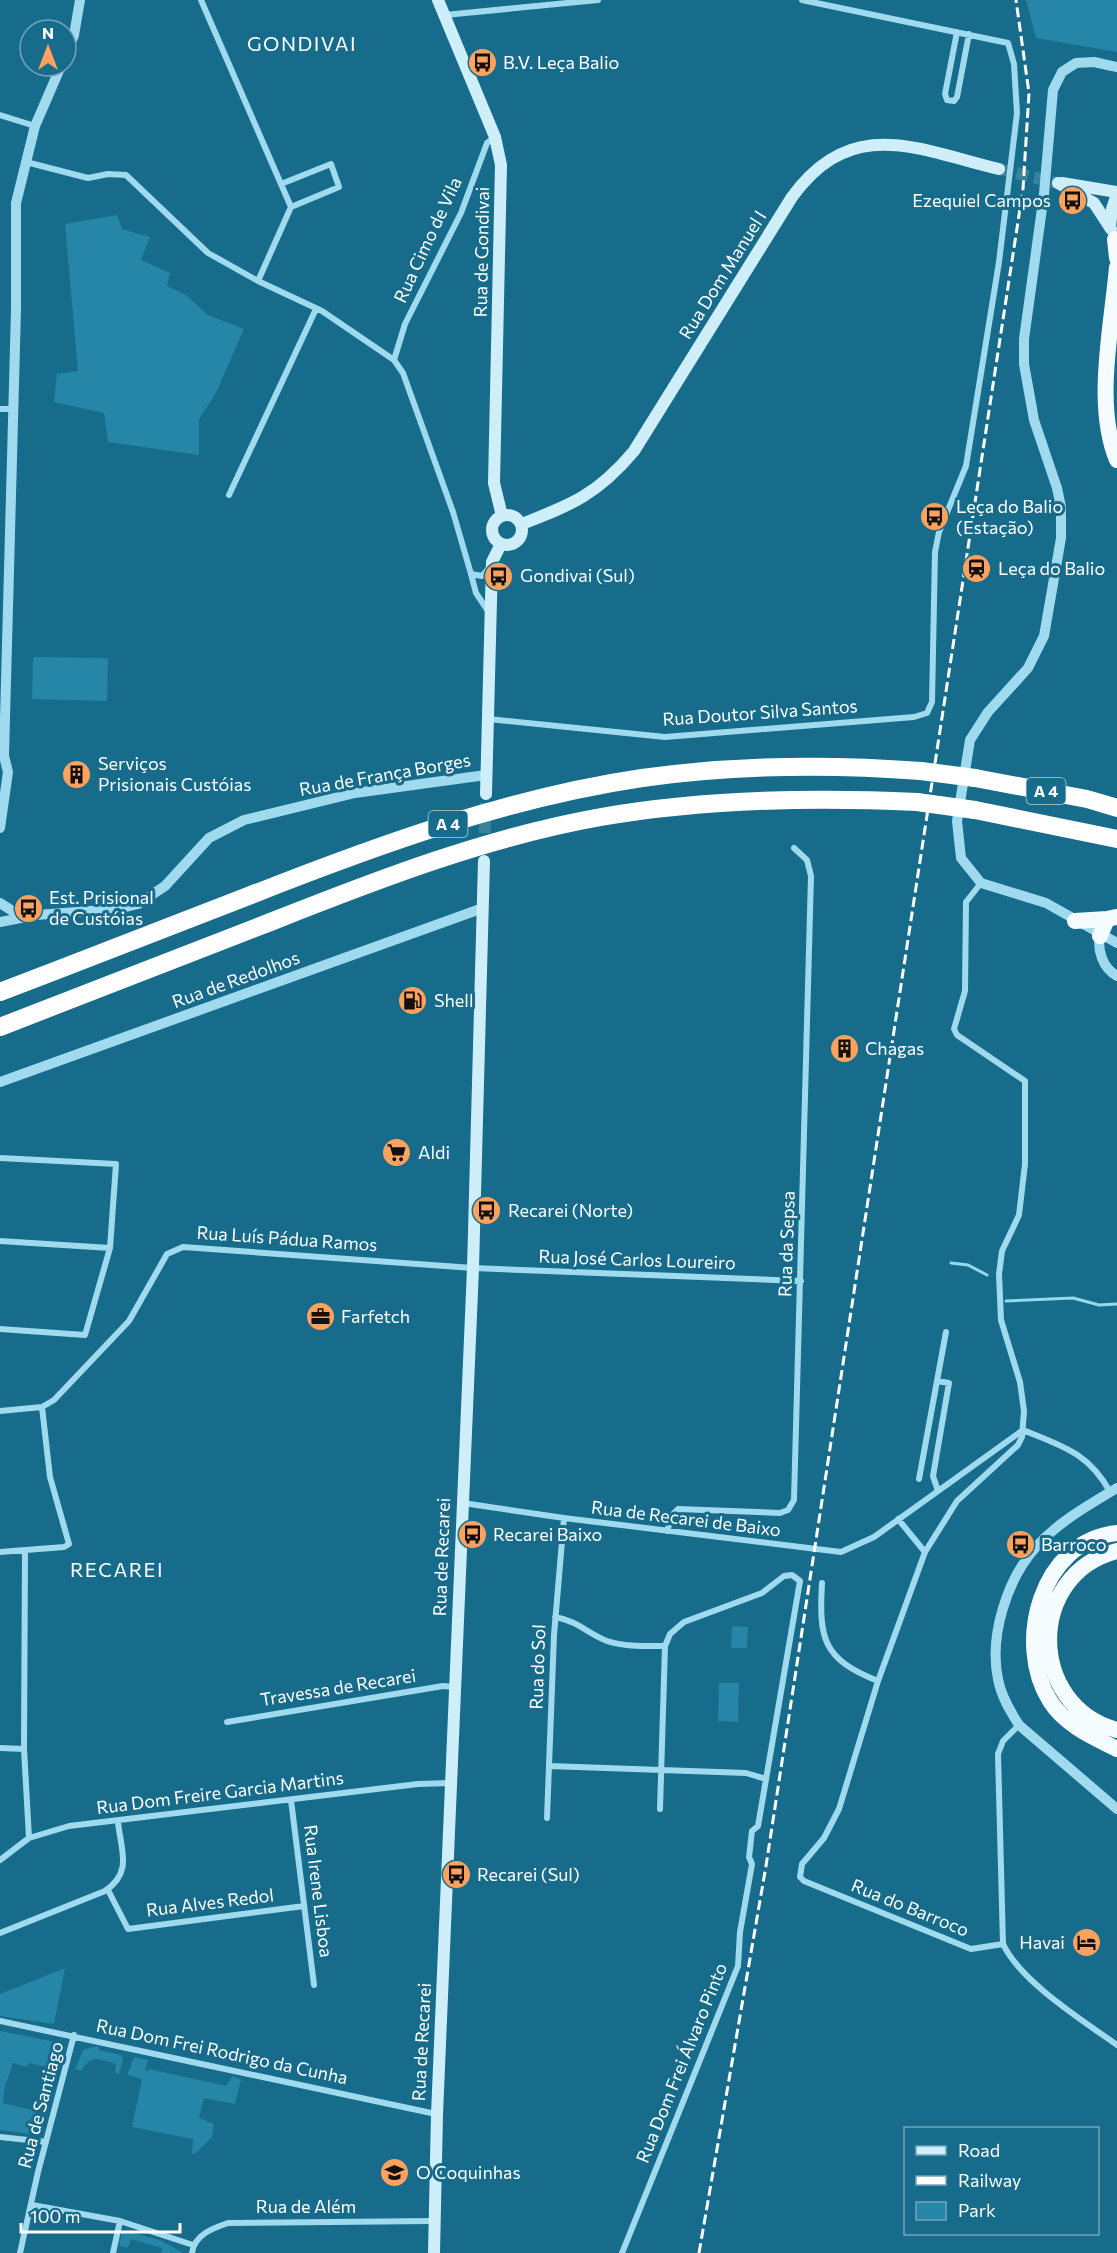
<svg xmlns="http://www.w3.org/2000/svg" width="1117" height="2253" font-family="Commissioner,sans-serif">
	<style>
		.green { fill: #2686a8 }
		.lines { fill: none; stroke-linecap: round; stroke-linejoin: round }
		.stream { stroke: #93daf1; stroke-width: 3 }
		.secondary-tunnel { stroke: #3a819c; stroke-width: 12; stroke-dasharray: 12 6; stroke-linecap: butt }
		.minor { stroke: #a0daef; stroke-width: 6 }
		.tertiary { stroke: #a0daef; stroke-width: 10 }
		.secondary { stroke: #ceeefa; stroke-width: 12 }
		.trunk { stroke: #f4fcff; stroke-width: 16 }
		.motorway { stroke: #fff; stroke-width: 18 }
		.rail { stroke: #fff; stroke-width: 3; stroke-dasharray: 10 4.5; stroke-linecap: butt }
		.motorway-bridge { stroke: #fff; stroke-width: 18 }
		.labels { text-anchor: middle; stroke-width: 6; stroke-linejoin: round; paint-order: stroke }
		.shield { fill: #176b8b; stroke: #b9d3dc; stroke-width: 1.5 }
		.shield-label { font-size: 16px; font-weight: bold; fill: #fff }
		.poi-label { font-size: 18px; fill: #fff; stroke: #176b8b; text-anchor: start }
		.street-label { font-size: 18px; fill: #fff; stroke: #176b8b }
		.neighbourhood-label { font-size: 20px; letter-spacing: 1.5px; fill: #fff; stroke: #176b8b }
	</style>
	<rect width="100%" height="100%" fill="#176b8b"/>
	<path class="green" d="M1026,0h91v52l-81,-14z
		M117,215l5,14 28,8 -9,23 29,13 -3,13 19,9 22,20 36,14 -29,66 -16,24v36l-91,-13 -4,-29 -50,-11 3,-28 21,-3 -13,-147z
		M33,657l75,1 -1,43 -75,-2z
		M732,1626l16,1 -1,21h-16z
		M719,1683h20l-1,39 -20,-1z
		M65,1968l-11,56 -54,-8v-22z
		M0,2031l55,11 4,5 -4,22 -26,-6 -2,4 -14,-4 -9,27 -1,13 41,10 -4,17 -10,4 -30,-4z
		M98,2046l1,4 22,5 2,4 -4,15 -4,-1 1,-9c-17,-5 -25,-10 -35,7l-6,-2 8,-19z
		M134,2057l14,3 -3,10 3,1 1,-2 77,17 7,-10 8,4 -6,24 -31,-6 -5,20 15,6 -2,13 -16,16 -4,1 1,-15 -61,-12 10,-48 -15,-4z
		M127,2231l33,9 23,13h-22l1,-5 -31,-9 -3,9 -9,-2 3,-13z"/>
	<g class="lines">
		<path class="stream" d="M951,1263l17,2 19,10
			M1006,1301l67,-3 26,7 18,-1"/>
		<path class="secondary-tunnel" d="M999,169l59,14
			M484,851l2,-57"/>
		<path class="minor" d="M201,0l90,207 -33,74
			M445,15l153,-15
			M957,32l-12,62 2,6 7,1 3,-4 12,-63
			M0,115l35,11
			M26,162l62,16 20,-4 18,1 82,78 50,28 64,30 72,49 9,13 50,139 18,62 11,2 8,-9
			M281,184l50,-20 8,23 -48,20
			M394,360l11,-36 56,-111 26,-70 8,-6
			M0,409h13
			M229,495l87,-186
			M471,574l5,19 12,18
			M488,719l177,18 249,-20 13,-4 5,-11 3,-150 4,-20 27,-66 33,-204 18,-149 -3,-49 -6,-21 -206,-43
			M981,883l-15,19 -1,89 -11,38 3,6 68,46v83l-6,51 -17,36 -3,23 2,46 19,62 4,29 -2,26 -4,8 -61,56 -32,51 -47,129 -39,128 -15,29 -22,26 -2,13 4,4 167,68 32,-5
			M0,1158l116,6 -6,84 -25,87 -85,-6
			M0,1241l110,7
			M0,1411l42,-4 12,-7 75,-79 38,-67 16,-7 290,21 328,13
			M919,1479l18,-98
			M938,1491l-5,-15 16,-93 -12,-2 9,-49
			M463,1503l101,15 277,34 33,-15 149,-107c39,16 66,23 87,62
			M898,1519l27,33
			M667,1531l6,-17 5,-5 102,4 8,-3 6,-10 17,-624 -4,-16 -13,-12
			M25,1550l-1,199 5,89
			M0,1552l64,-5 5,-3 -19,-67 -8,-70
			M822,1583c-3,55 0,76 56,98
			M555,1617c23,4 33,17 52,24 18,6 39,5 58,5
			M227,1722l216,-36 12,1
			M1019,1725l-16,16 -5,13 5,190c18,38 79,76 114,101
			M0,1748l24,1
			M549,1766l197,7 20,6
			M291,1800l23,185
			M547,1818l7,-183 10,-117
			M0,1860l29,-22 40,-12 349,-42 33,-1
			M108,1890l20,39 176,-23
			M0,1933l105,-42c28,-19 16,-40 13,-69
			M0,2021l436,93
			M0,2137l46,5
			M32,2205l88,16 73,24
			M20,2253l18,-81 36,-137
			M113,2253l7,-32
			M192,2253c2,-18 21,-25 36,-30l206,-2
			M622,2253l116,-287 2,-34 12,-68 -3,-7 3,-26 6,-5 42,-245 -8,-6 -8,1 -22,17 -78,29 -14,12 -5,12 -5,163"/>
		<path class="tertiary" d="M66,54l8,-19 6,-35
			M1117,67l-23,-5 -18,1 -14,9 -9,18 -9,104 -20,145v25l10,56 23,68 4,19v31l-17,98 -16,32 -40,44 -18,28 -13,81 4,37 20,25 65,20 71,40
			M0,828l8,-56 -4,-16 12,-447v-106l19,-77 26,-60
			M0,903l22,14
			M0,922l36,-7 82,-6 20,-5 27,-18 44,-48 35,-18 111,-27 131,-18
			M1100,936c-3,15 3,32 17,40
			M0,1082l483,-174
			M1117,1488c-28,17 -59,34 -81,59 -29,32 -47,89 -38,132 3,17 12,32 21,46l98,84"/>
		<path class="secondary" d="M438,0l57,137 6,28 -7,318 8,33
			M1058,183l36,20 17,26
			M1062,183l55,9
			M1110,227l2,-18 5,-15
			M492 530a15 15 0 1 1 30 0a15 15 0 1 1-30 0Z
			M522,524c51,-20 76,-30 112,-73l158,-254c60,-82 124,-48 207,-28
			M486,794l6,-232 9,-18
			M434,2253l3,-139 36,-846 11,-407"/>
		<path class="trunk" d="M1115,239l2,19
			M1117,267c-5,59 -23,138 0,193
			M1075,921l32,-2
			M1100,936l7,-17 9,-2
			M1117,1533c-77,8 -103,111 -67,168 15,24 43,36 67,48
			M1117,1551c-91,23 -90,155 0,179"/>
		<path class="motorway" d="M975,778l112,21 30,9
			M975,810l142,29
			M0,992c84,-32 168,-65 251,-97 127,-50 256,-97 391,-117 93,-13 186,-14 279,-7
			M0,1027c91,-36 182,-71 273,-106 106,-42 215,-84 328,-104 104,-18 211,-20 316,-15"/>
		<path class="rail" d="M699,2253l67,-387 257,-1677 6,-96 -13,-93"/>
		<path class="motorway-bridge" d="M921,771l54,7
			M917,802l58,8"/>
	</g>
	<defs>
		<symbol id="bus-disc" viewBox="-11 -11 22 22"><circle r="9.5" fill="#ffa25e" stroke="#176b8b"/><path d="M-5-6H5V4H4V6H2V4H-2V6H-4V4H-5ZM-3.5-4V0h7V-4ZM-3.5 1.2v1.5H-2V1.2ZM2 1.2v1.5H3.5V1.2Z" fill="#111"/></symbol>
		<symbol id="station-disc" viewBox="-11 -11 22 22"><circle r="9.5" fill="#ffa25e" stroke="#176b8b"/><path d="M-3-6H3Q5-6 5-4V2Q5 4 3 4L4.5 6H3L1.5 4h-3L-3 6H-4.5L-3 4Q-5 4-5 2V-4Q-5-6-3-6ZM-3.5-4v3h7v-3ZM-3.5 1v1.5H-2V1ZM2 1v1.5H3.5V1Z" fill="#111"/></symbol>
		<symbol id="building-disc" viewBox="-11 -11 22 22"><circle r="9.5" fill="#ffa25e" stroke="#176b8b"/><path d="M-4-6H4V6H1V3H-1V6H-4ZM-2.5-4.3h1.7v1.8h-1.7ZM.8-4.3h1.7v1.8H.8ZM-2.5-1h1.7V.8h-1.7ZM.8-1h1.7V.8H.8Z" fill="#111"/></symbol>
		<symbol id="fuel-disc" viewBox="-11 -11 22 22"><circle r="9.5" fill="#ffa25e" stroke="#176b8b"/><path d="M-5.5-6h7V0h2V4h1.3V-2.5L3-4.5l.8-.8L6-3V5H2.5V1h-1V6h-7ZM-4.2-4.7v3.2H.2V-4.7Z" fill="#111"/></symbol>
		<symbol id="supermarket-disc" viewBox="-11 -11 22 22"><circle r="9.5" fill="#ffa25e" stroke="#176b8b"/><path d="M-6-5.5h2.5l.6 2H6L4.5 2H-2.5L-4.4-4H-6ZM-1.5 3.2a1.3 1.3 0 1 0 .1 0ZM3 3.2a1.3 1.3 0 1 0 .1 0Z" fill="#111"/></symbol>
		<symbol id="office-disc" viewBox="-11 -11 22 22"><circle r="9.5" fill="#ffa25e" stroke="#176b8b"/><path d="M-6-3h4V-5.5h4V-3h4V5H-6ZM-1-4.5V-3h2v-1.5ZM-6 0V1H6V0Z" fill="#111"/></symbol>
		<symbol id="hotel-disc" viewBox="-11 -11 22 22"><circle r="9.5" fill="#ffa25e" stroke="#176b8b"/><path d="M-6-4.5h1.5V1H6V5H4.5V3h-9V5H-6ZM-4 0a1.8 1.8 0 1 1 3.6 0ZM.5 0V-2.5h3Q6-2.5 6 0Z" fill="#111"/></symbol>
		<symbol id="school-disc" viewBox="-11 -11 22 22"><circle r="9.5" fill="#ffa25e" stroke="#176b8b"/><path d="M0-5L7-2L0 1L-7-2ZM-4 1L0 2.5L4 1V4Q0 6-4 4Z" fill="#111"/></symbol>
	</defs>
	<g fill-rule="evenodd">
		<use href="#bus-disc" x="466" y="46" width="33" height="33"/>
		<use href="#bus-disc" x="1056" y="184" width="33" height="33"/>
		<use href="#bus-disc" x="918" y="500" width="33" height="33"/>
		<use href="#station-disc" x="960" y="552" width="33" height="33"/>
		<use href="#bus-disc" x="482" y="560" width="33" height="33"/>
		<use href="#building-disc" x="60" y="758" width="33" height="33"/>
		<use href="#bus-disc" x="12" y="892" width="33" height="33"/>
		<use href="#fuel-disc" x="396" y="984" width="33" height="33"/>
		<use href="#building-disc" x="828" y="1032" width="33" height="33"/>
		<use href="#supermarket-disc" x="380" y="1136" width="33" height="33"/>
		<use href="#bus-disc" x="470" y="1194" width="33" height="33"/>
		<use href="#office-disc" x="304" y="1300" width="33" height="33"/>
		<use href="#bus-disc" x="456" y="1518" width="33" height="33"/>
		<use href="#bus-disc" x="1004" y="1528" width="33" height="33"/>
		<use href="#bus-disc" x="440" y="1858" width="33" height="33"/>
		<use href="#hotel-disc" x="1070" y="1926" width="33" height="33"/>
		<use href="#school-disc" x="378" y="2156" width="33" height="33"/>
	</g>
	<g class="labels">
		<g class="shield">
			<rect x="1026.5" y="778" width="39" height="26" rx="4.5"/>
			<rect x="428.5" y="811" width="39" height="26" rx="4.5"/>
		</g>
		<g class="shield-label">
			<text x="1046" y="797">A 4</text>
			<text x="448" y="830">A 4</text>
		</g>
		<g class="poi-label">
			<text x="503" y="69">B.V. Leça Balio</text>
			<text x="1051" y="207" text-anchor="end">Ezequiel Campos</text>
			<text x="956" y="513">Leça do Balio<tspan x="956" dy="21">(Estação)</tspan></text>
			<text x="998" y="575">Leça do Balio</text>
			<text x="520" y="582">Gondivai (Sul)</text>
			<text x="98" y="770">Serviços<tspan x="98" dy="21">Prisionais Custóias</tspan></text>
			<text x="49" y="904">Est. Prisional<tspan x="49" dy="21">de Custóias</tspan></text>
			<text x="434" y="1007">Shell</text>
			<text x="865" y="1055">Chagas</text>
			<text x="418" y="1159">Aldi</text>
			<text x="508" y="1217">Recarei (Norte)</text>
			<text x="341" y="1323">Farfetch</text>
			<text x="493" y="1541">Recarei Baixo</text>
			<text x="1041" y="1551">Barroco</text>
			<text x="477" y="1881">Recarei (Sul)</text>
			<text x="1065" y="1949" text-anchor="end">Havai</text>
			<text x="416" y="2179">O Coquinhas</text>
		</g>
		<g class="street-label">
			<text transform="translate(428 240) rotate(-65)" y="6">Rua Cimo de Vila</text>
			<text transform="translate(482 252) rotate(-89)" y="6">Rua de Gondivai</text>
			<text transform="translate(723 275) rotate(-58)" y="6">Rua Dom Manuel I</text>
			<text transform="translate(760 713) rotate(-4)" y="6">Rua Doutor Silva Santos</text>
			<text transform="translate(385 775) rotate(-10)" y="6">Rua de França Borges</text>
			<text transform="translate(236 980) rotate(-20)" y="6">Rua de Redolhos</text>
			<text transform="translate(287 1239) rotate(4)" y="6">Rua Luís Pádua Ramos</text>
			<text transform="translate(787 1244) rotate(-88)" y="6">Rua da Sepsa</text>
			<text transform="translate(637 1260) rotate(2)" y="6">Rua José Carlos Loureiro</text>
			<text transform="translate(686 1519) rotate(7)" y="6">Rua de Recarei de Baixo</text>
			<text transform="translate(442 1557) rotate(-88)" y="6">Rua de Recarei</text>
			<text transform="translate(538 1667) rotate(-88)" y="6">Rua do Sol</text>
			<text transform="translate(338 1688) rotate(-9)" y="6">Travessa de Recarei</text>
			<text transform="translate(220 1793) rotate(-7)" y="6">Rua Dom Freire Garcia Martins</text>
			<text transform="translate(318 1891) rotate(83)" y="6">Rua Irene Lisboa</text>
			<text transform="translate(210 1903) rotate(-7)" y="6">Rua Alves Redol</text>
			<text transform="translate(910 1908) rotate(22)" y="6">Rua do Barroco</text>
			<text transform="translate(422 2042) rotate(-87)" y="6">Rua de Recarei</text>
			<text transform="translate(222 2052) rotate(12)" y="6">Rua Dom Frei Rodrigo da Cunha</text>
			<text transform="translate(682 2063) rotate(-68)" y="6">Rua Dom Frei Álvaro Pinto</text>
			<text transform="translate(41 2105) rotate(-75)" y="6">Rua de Santiago</text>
			<text x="306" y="2213">Rua de Além</text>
		</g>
		<g class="neighbourhood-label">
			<text x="302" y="51">GONDIVAI</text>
			<text x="117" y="1577">RECAREI</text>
		</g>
	</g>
	<rect x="904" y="2127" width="195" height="108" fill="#176b8b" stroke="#74a6b9" stroke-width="1.5"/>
	<rect x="916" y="2146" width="30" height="9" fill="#ceeefa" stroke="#74a6b9" stroke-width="1.5"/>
	<text x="958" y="2157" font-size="18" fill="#ffffff">Road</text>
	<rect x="916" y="2176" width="30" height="9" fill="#ffffff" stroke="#74a6b9" stroke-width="1.5"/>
	<text x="958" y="2187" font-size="18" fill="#ffffff">Railway</text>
	<rect x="916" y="2202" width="30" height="18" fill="#2686a8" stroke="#74a6b9" stroke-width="1.5"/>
	<text x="958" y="2217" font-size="18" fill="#ffffff">Park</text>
	<g transform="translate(48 48)"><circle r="28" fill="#176b8b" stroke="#74a6b9" stroke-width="1.5"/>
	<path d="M0-4.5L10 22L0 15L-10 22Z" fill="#ffa25e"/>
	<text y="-9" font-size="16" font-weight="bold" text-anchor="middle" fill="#ffffff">N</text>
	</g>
	<path d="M21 2223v9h159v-9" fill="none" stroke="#ffffff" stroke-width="3"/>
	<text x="30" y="2223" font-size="18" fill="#ffffff" stroke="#176b8b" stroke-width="4.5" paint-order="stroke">100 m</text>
</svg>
